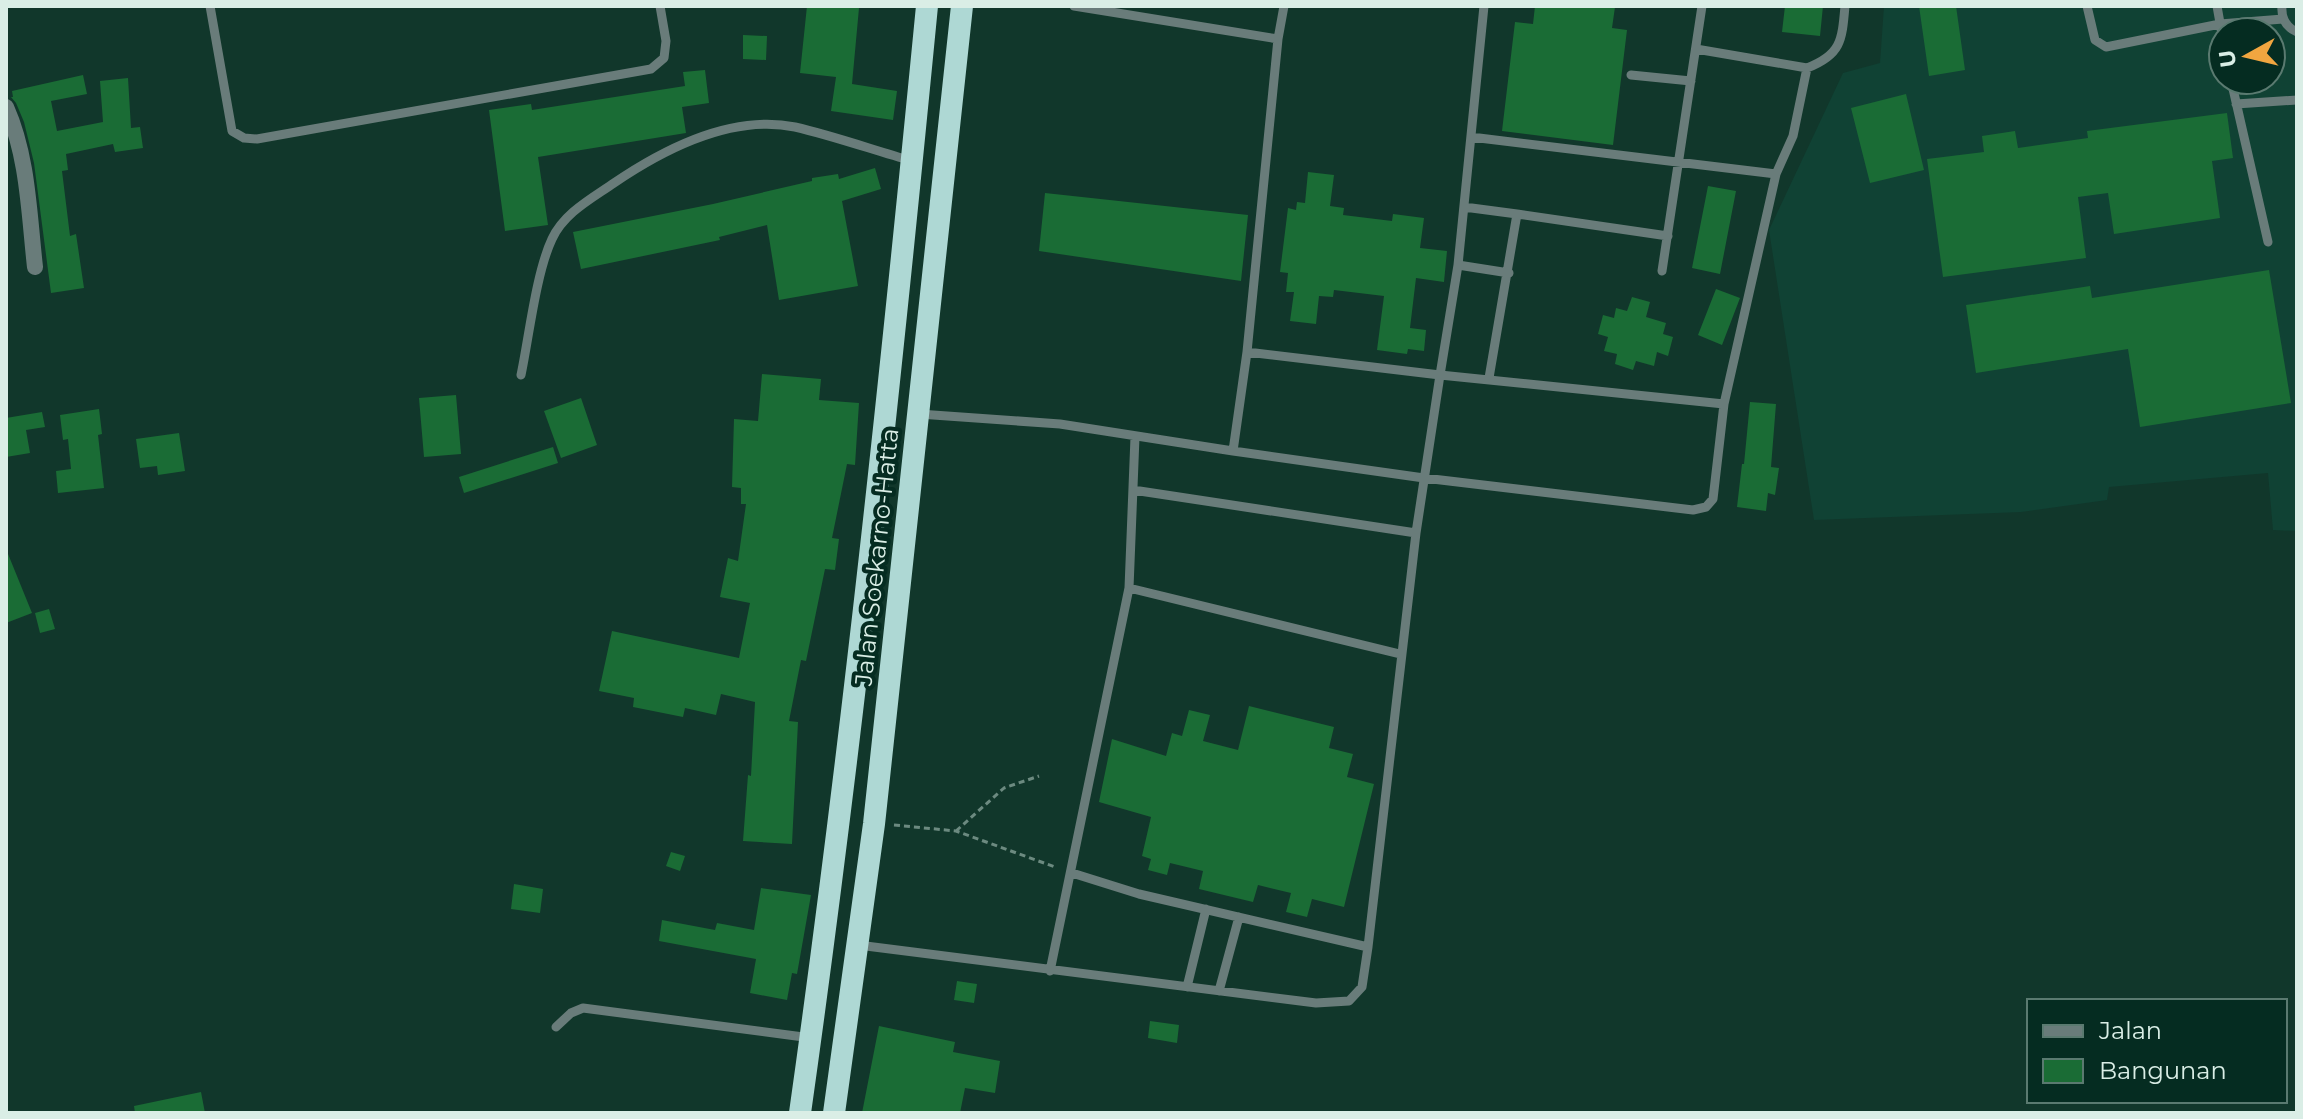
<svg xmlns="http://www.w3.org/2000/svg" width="2303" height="1119" font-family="Montserrat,sans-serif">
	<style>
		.built { fill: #104234; fill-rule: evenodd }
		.building { fill: #1a6c35 }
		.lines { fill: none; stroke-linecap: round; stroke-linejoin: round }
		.path { stroke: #6c8a80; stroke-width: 3; stroke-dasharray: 6 4; stroke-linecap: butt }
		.service { stroke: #697c7a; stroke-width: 9 }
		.minor { stroke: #697c7a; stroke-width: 16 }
		.trunk { stroke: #aed8d4; stroke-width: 22 }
		.labels { text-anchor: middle; stroke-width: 8; stroke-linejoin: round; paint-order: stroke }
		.street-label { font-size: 24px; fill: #daeee6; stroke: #052c21 }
	</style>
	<rect width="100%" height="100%" fill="#11372b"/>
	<path class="built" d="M1884,6h413v525l-24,-1 -5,-57 -159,14 -2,13 -86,12 -207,8 -45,-290 74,-157 37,-10zM2223,32h48v48h-48z"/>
	<path class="building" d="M807,6l52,2 -7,76 45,7 -4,29 -62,-9 5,-34 -36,-4z
		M1535,6l80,1 -3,21 15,2 -14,115 -111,-14 13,-109 18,2z
		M1785,6h38l-3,30 -38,-4z
		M1919,6h37l9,64 -36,6z
		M743,35l24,1 -1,24 -23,-1z
		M705,70l4,33 -27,4 4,26 -148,24 10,68 -43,6 -16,-121 42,-6 1,6 153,-24 -2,-14z
		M83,75l4,19 -36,7 6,30 46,-9 -3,-41 28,-3 3,50 9,-1 3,21 -28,4 -2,-8 -47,10 2,16 -6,1 8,65 6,-2 8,54 -33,5 -17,-130 -10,-41 -8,-19 -5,-6h2l-1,-6z
		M1906,94l18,76 -54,13 -19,-75z
		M2227,113l6,45 -21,3 8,57 -106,16 -6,-41 -30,4 8,61 -143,19 -16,-118 57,-7 -2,-16 33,-5 3,17 70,-10 -1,-7z
		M875,168l6,21 -39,12 16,85 -79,14 -12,-75 -48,12 1,3 -139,29 -8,-37 140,-28 99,-23v-3l26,-4 1,5z
		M1308,172l26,3 -4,31 14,2 -1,7 49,6 1,-7 31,4 -4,30 27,3 -3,31 -28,-4 -6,50 16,2 -2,21 -16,-2 -1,5 -30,-4 7,-54 -50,-6 -1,7 -14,-1 -3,28 -26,-3 4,-29h-8l2,-19 -8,-1 8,-64 8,2 1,-8 8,1z
		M1708,186l28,5 -16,83 -28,-6z
		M1045,193l203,22 -7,66 -202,-30z
		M2269,270l22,133 -151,24 -12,-78 -152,24 -10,-68 124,-19 2,12z
		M1716,289l24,9 -18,47 -24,-10z
		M1632,297l18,5 -4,15 20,6 -3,11 10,3 -5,19 -11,-4 -3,14 -18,-5 -3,9 -18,-6 2,-10 -13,-3 4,-14 -10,-3 5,-19 11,3 2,-10 11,3z
		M762,374l59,5 -2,21 40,3 -4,62 -8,-1 -15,74 7,1 -4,31 -10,-1 -19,92 -5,-1 -12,61 9,1 -6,122 -49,-3 5,-66 3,1 4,-74 -34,-8 -5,21 -31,-7 -2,9 -50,-10 1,-9 -35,-7 13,-60 127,27 11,-55 -30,-6 8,-39 10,3 8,-57h-5v-16l-9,-1 2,-68 24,2z
		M456,395l5,59 -37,3 -5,-59z
		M581,398l16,47 -36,13 -17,-47z
		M1750,402l26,2 -5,63 8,1 -4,27 -7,-2 -2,18 -29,-4 5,-43h2z
		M99,409l3,25 -4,1 6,53 -46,5 -2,-22 15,-2 -3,-30 -5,1 -3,-25z
		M42,412l3,15 -19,3 4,23 -24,4v-39z
		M179,433l6,38 -27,4 -1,-9 -17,2 -4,-29z
		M553,447l5,16 -94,30 -5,-16z
		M6,549l26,64 -26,10z
		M49,609l6,20 -15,4 -5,-20z
		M1249,706l85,21 -5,21 24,6 -6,23 27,7 -30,123 -32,-8 -5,18 -21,-5 5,-19 -33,-8 -5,17 -54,-13 4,-18 -33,-8 -3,12 -19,-5 3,-11 -9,-3 9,-39 -52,-15 13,-63 54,17 6,-23 10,3 7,-26 21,5 -7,26 35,9z
		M671,852l14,4 -5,15 -14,-5z
		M514,884l29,5 -3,24 -29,-4z
		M761,888l50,7 -14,79 -5,-1 -5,27 -37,-7 6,-34 -97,-18 3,-21 53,10 2,-7 37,7z
		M957,981l20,3 -3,19 -20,-3z
		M1150,1021l29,4 -2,18 -29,-5z
		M879,1026l76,16 -2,10 47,9 -5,32 -30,-5 -5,25h-98z
		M201,1092l4,21h-70l-1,-7z"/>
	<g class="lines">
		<path class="path" d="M894,825l62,6 99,36
			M956,831l48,-43 35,-12"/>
		<path class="service" d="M210,6l22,125 12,7 13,1 394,-70 13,-11 2,-17 -6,-35
			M1074,6l204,33
			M2087,6l8,34 11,7 114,-23 63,-5
			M2217,6l6,34
			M2282,6c-1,12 4,21 15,26
			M1696,49l111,19 -14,68 -17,38
			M1807,68c34,-13 35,-27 38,-62
			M1631,75l60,6
			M2231,80l37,162
			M2236,104l61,-4
			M1464,207l53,7 -28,164
			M1517,214l151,22
			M1458,265l51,8
			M1662,271l40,-265
			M1247,352l193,23 18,-110 26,-259
			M521,375c8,-38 15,-102 31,-136 12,-26 39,-40 62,-56 50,-34 118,-69 181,-56 39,9 78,23 117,34
			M919,414l141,10 173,27 14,-99 31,-313 6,-33
			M1233,451l191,27 269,32 13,-3 7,-8 11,-95 52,-230 -305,-37
			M1133,490l283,43
			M1129,588l271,66
			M1072,873l67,21 229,53
			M858,945l458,58 33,-2 13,-14 6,-40 48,-414 24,-158 284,29
			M1050,971l79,-383 6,-151
			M1187,987l19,-78
			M1219,991l20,-74
			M556,1027l15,-14 12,-5 228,30"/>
		<path class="minor" d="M6,107c22,49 23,107 29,160"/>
		<path class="trunk" d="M800,1113c52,-368 91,-737 127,-1107
			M834,1113l40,-289 88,-818"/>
	</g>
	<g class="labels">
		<g class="street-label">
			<text transform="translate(877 557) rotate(-84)" y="8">Jalan Soekarno-Hatta</text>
		</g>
	</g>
	<rect width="2303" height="1119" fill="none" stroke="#daeee6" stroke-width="16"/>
	<rect x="2027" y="999" width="260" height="104" fill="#052c21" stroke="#5a7a70" stroke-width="2"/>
	<rect x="2043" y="1025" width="40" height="12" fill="#697c7a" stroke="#5a7a70" stroke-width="2"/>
	<text x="2099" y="1039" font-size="24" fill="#daeee6">Jalan</text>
	<rect x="2043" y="1059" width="40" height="24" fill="#1a6c35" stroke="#5a7a70" stroke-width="2"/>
	<text x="2099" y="1079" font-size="24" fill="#daeee6">Bangunan</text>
	<g transform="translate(2247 56) rotate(262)"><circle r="38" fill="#052c21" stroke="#5a7a70" stroke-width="2"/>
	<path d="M0-6L14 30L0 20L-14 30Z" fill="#f1a640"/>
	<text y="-12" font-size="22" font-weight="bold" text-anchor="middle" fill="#daeee6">U</text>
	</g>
</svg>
